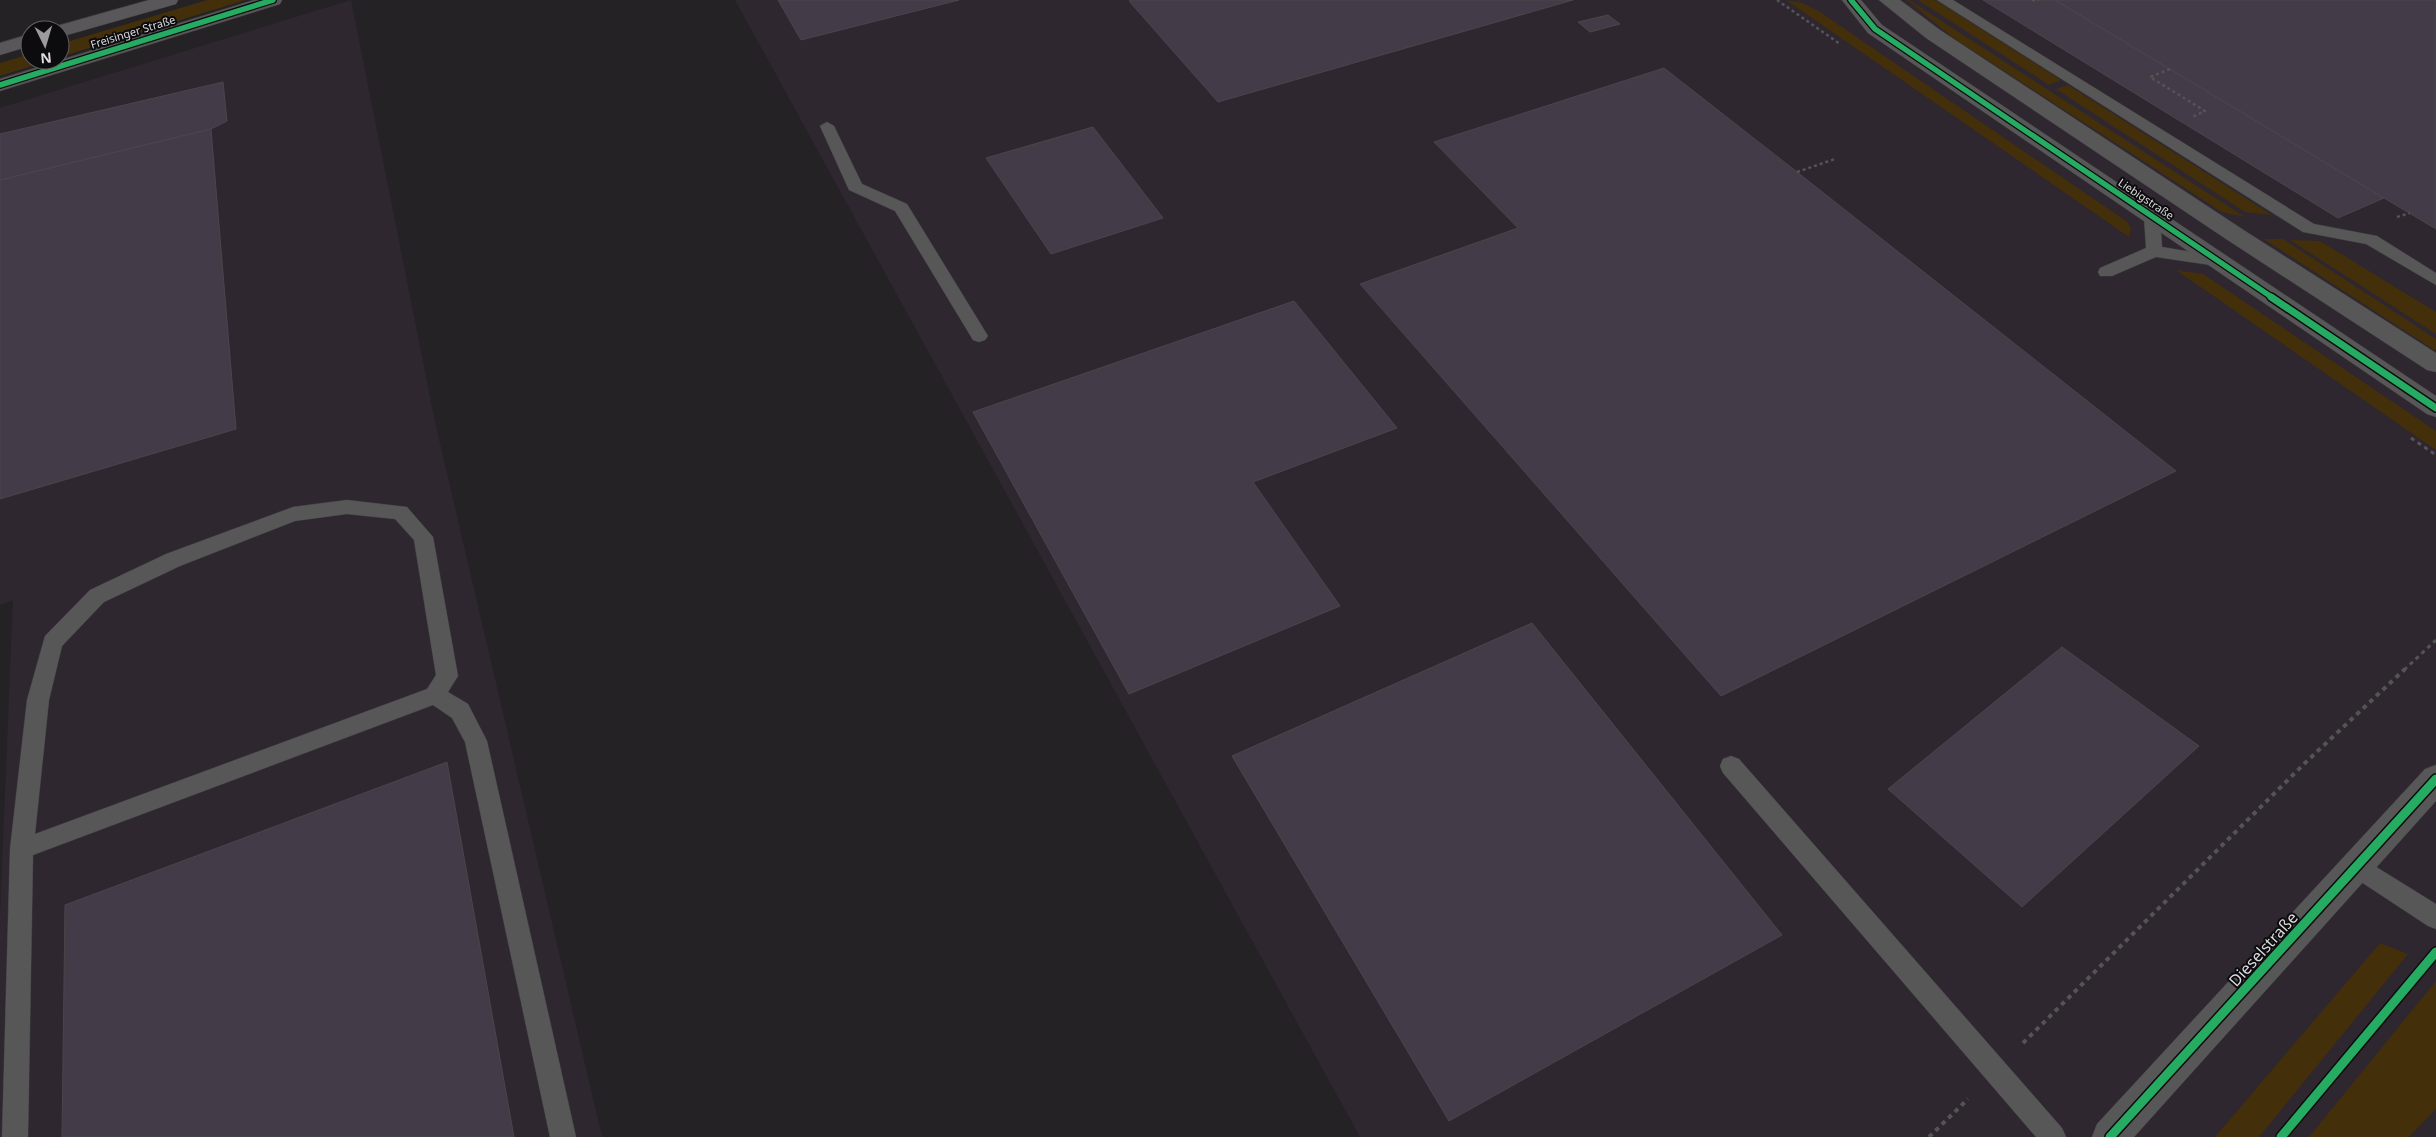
<svg xmlns="http://www.w3.org/2000/svg" width="2436" height="1137" font-family="'Noto Sans',sans-serif">
	<style>
		.built { fill: #2e2730 }
		.green { fill: #432f0a }
		.building { fill: #433b48; stroke: #49474a }
		.lines { fill: none; stroke-linecap: round; stroke-linejoin: round }
		.lane-casing { stroke: #3f3d40; stroke-width: 1 }
		.street-casing { stroke: #3f3d40; stroke-width: 1 }
		.secondary-casing { stroke: #3f3d40; stroke-width: 1 }
		.path-far2 { stroke: #555455; stroke-width: 2.5; stroke-dasharray: 3 3; stroke-linecap: butt }
		.path-far1 { stroke: #555455; stroke-width: 3; stroke-dasharray: 4 4; stroke-linecap: butt }
		.path { stroke: #555455; stroke-width: 4; stroke-dasharray: 4.5 4.5; stroke-linecap: butt }
		.lane { fill: #585758; fill-rule: evenodd }
		.street { fill: #585758; fill-rule: evenodd }
		.secondary { fill: #5a575b; fill-rule: evenodd }
		.cycleway-far2-casing { stroke: #0c0b0d; stroke-width: 8 }
		.cycleway-far1-casing { stroke: #0c0b0d; stroke-width: 10 }
		.cycleway-casing { stroke: #0c0b0d; stroke-width: 12 }
		.cycleway-far2 { stroke: #26ab63; stroke-width: 5.5 }
		.cycleway-far1 { stroke: #26ab63; stroke-width: 7 }
		.cycleway { stroke: #26ab63; stroke-width: 9 }
		.labels { text-anchor: middle; stroke-width: 4; stroke-linejoin: round; paint-order: stroke }
		.far-street-label { font-size: 11px; fill: #dddbde; stroke: #0c0b0d }
		.near-street-label { font-size: 16px; fill: #dddbde; stroke: #0c0b0d }
	</style>
	<rect width="100%" height="100%" fill="#242225"/>
	<path class="built" d="M351,0l84,422 167,715h-602v-222l13,-315 -13,5v-497z
		M735,0h1701v1137h-1076z"/>
	<path class="green" d="M207,0h39l-186,57v-13z
		M1786,0l16,3 18,9 306,209 5,7 -2,9z
		M1907,0h2l336,217 -23,-5 -267,-173z
		M1918,0h17l126,80 -12,5z
		M30,54v6h21l-51,16v-13z
		M2068,85l204,130 -27,-3 -189,-123z
		M2264,239h19l153,100v12z
		M2290,240l30,1 116,71v22z
		M2176,270l27,4 233,157v19z
		M2380,943l28,11 -149,183h-44z
		M2436,981v128l-27,28h-100z"/>
	<path class="building" d="M778,0h181l-158,40z
		M1573,0l-355,102 -89,-101 3,-1z
		M1983,0h72l329,198 -46,20z
		M2055,0h381v229l-52,-31z
		M1608,15l12,9 -30,8 -12,-10z
		M1664,68l133,104 379,299 -455,225 -361,-412 158,-56 -84,-86z
		M223,82l4,39 -16,8 -211,51v-46z
		M1093,127l70,91 -112,36 -65,-96z
		M211,129l25,300 -236,70v-319z
		M1294,301l103,127 -144,54 87,124 -211,88 -156,-282z
		M1532,623l250,312 -333,186 -217,-365z
		M2062,647l137,99 -177,161 -134,-118z
		M447,762l67,375h-452l3,-232z"/>
	<g class="lines">
		<defs>
			<path id="lane" d="M1937,0h16l361,224 63,12 59,37v12l-70,-41 -63,-12z
				M827,122l7,4 28,58 45,20 81,132 -3,4 -6,2 -6,-2 -78,-129 -46,-21 -29,-64z
				M2152,212l6,1 2,4 2,30 61,10 2,4 -2,4 -6,1 -61,-9 -44,19h-12l-2,-4 2,-4 46,-20 -2,-31 2,-4z
				M347,500l60,7 26,30 25,139 -10,16 20,12 19,37 89,396h-26l-85,-395 -13,-24 -19,-13 -400,150 -5,282h-26l8,-288 17,-149 18,-64 45,-46 76,-36 127,-47zM347,514l48,5 19,21 22,135 -9,14 -392,145 14,-134 13,-54 42,-44 76,-36 115,-45z
				M1731,756l8,3 323,369 4,9h-30l-313,-364 -3,-7 3,-7z
				M2357,855l79,49v25l-8,-3 -79,-52 -4,-8 4,-8z"/>
			<path id="street" d="M254,0h28l-2,4 -280,87v-12z
				M1842,0h19l21,25 554,371v21l-9,-3 -559,-381z
				M1879,0h21l40,30 302,199 194,124v19l-9,-2 -201,-131 -300,-201z
				M2436,765v36l-302,336h-42l5,-13 328,-355z"/>
			<path id="secondary" d="M149,0h29l-2,4 -116,33v-7h-9l2,-3z
				M30,34v12l-30,9v-12z"/>
		</defs>
		<use href="#lane" class="lane-casing"/>
		<use href="#street" class="street-casing"/>
		<use href="#secondary" class="secondary-casing"/>
		<path class="path-far2" d="M1777,0l63,44
			M2032,0h7
			M2170,69l-20,8 55,34 -13,6
			M1797,172l38,-13
			M2397,217l13,-4"/>
		<path class="path-far1" d="M2411,438l25,17
			M2404,670l32,-30"/>
		<path class="path" d="M2023,1043l282,-280 100,-94
			M1929,1137l39,-38"/>
		<use href="#lane" class="lane"/>
		<use href="#street" class="street"/>
		<use href="#secondary" class="secondary"/>
		<defs>
			<path id="cycleway-far2" d="M1851,0l24,29 398,269
				M0,85l273,-85"/>
			<path id="cycleway-far1" d="M2271,297l165,111"/>
			<path id="cycleway" d="M2110,1137l326,-358
				M2281,1137l155,-185"/>
		</defs>
		<use href="#cycleway-far2" class="cycleway-far2-casing"/>
		<use href="#cycleway-far1" class="cycleway-far1-casing"/>
		<use href="#cycleway" class="cycleway-casing"/>
		<use href="#cycleway-far2" class="cycleway-far2"/>
		<use href="#cycleway-far1" class="cycleway-far1"/>
		<use href="#cycleway" class="cycleway"/>
	</g>
	<g class="labels">
		<g class="far-street-label">
			<text transform="translate(133 32) rotate(-17)" y="4">Freisinger Straße</text>
			<text transform="translate(2146 199) rotate(34)" y="4">Liebigstraße</text>
		</g>
		<g class="near-street-label">
			<text transform="translate(2263 949) rotate(-48)" y="6">Dieselstraße</text>
		</g>
	</g>
	<g transform="translate(45 45) rotate(175)"><circle r="24" fill="#0c0b0d" stroke="#605e61"/>
	<path d="M0-4L9 19L0 12L-9 19Z" fill="#9c9a9d"/>
	<text y="-8" font-size="14" font-weight="bold" text-anchor="middle" fill="#dddbde">N</text>
	</g>
</svg>
